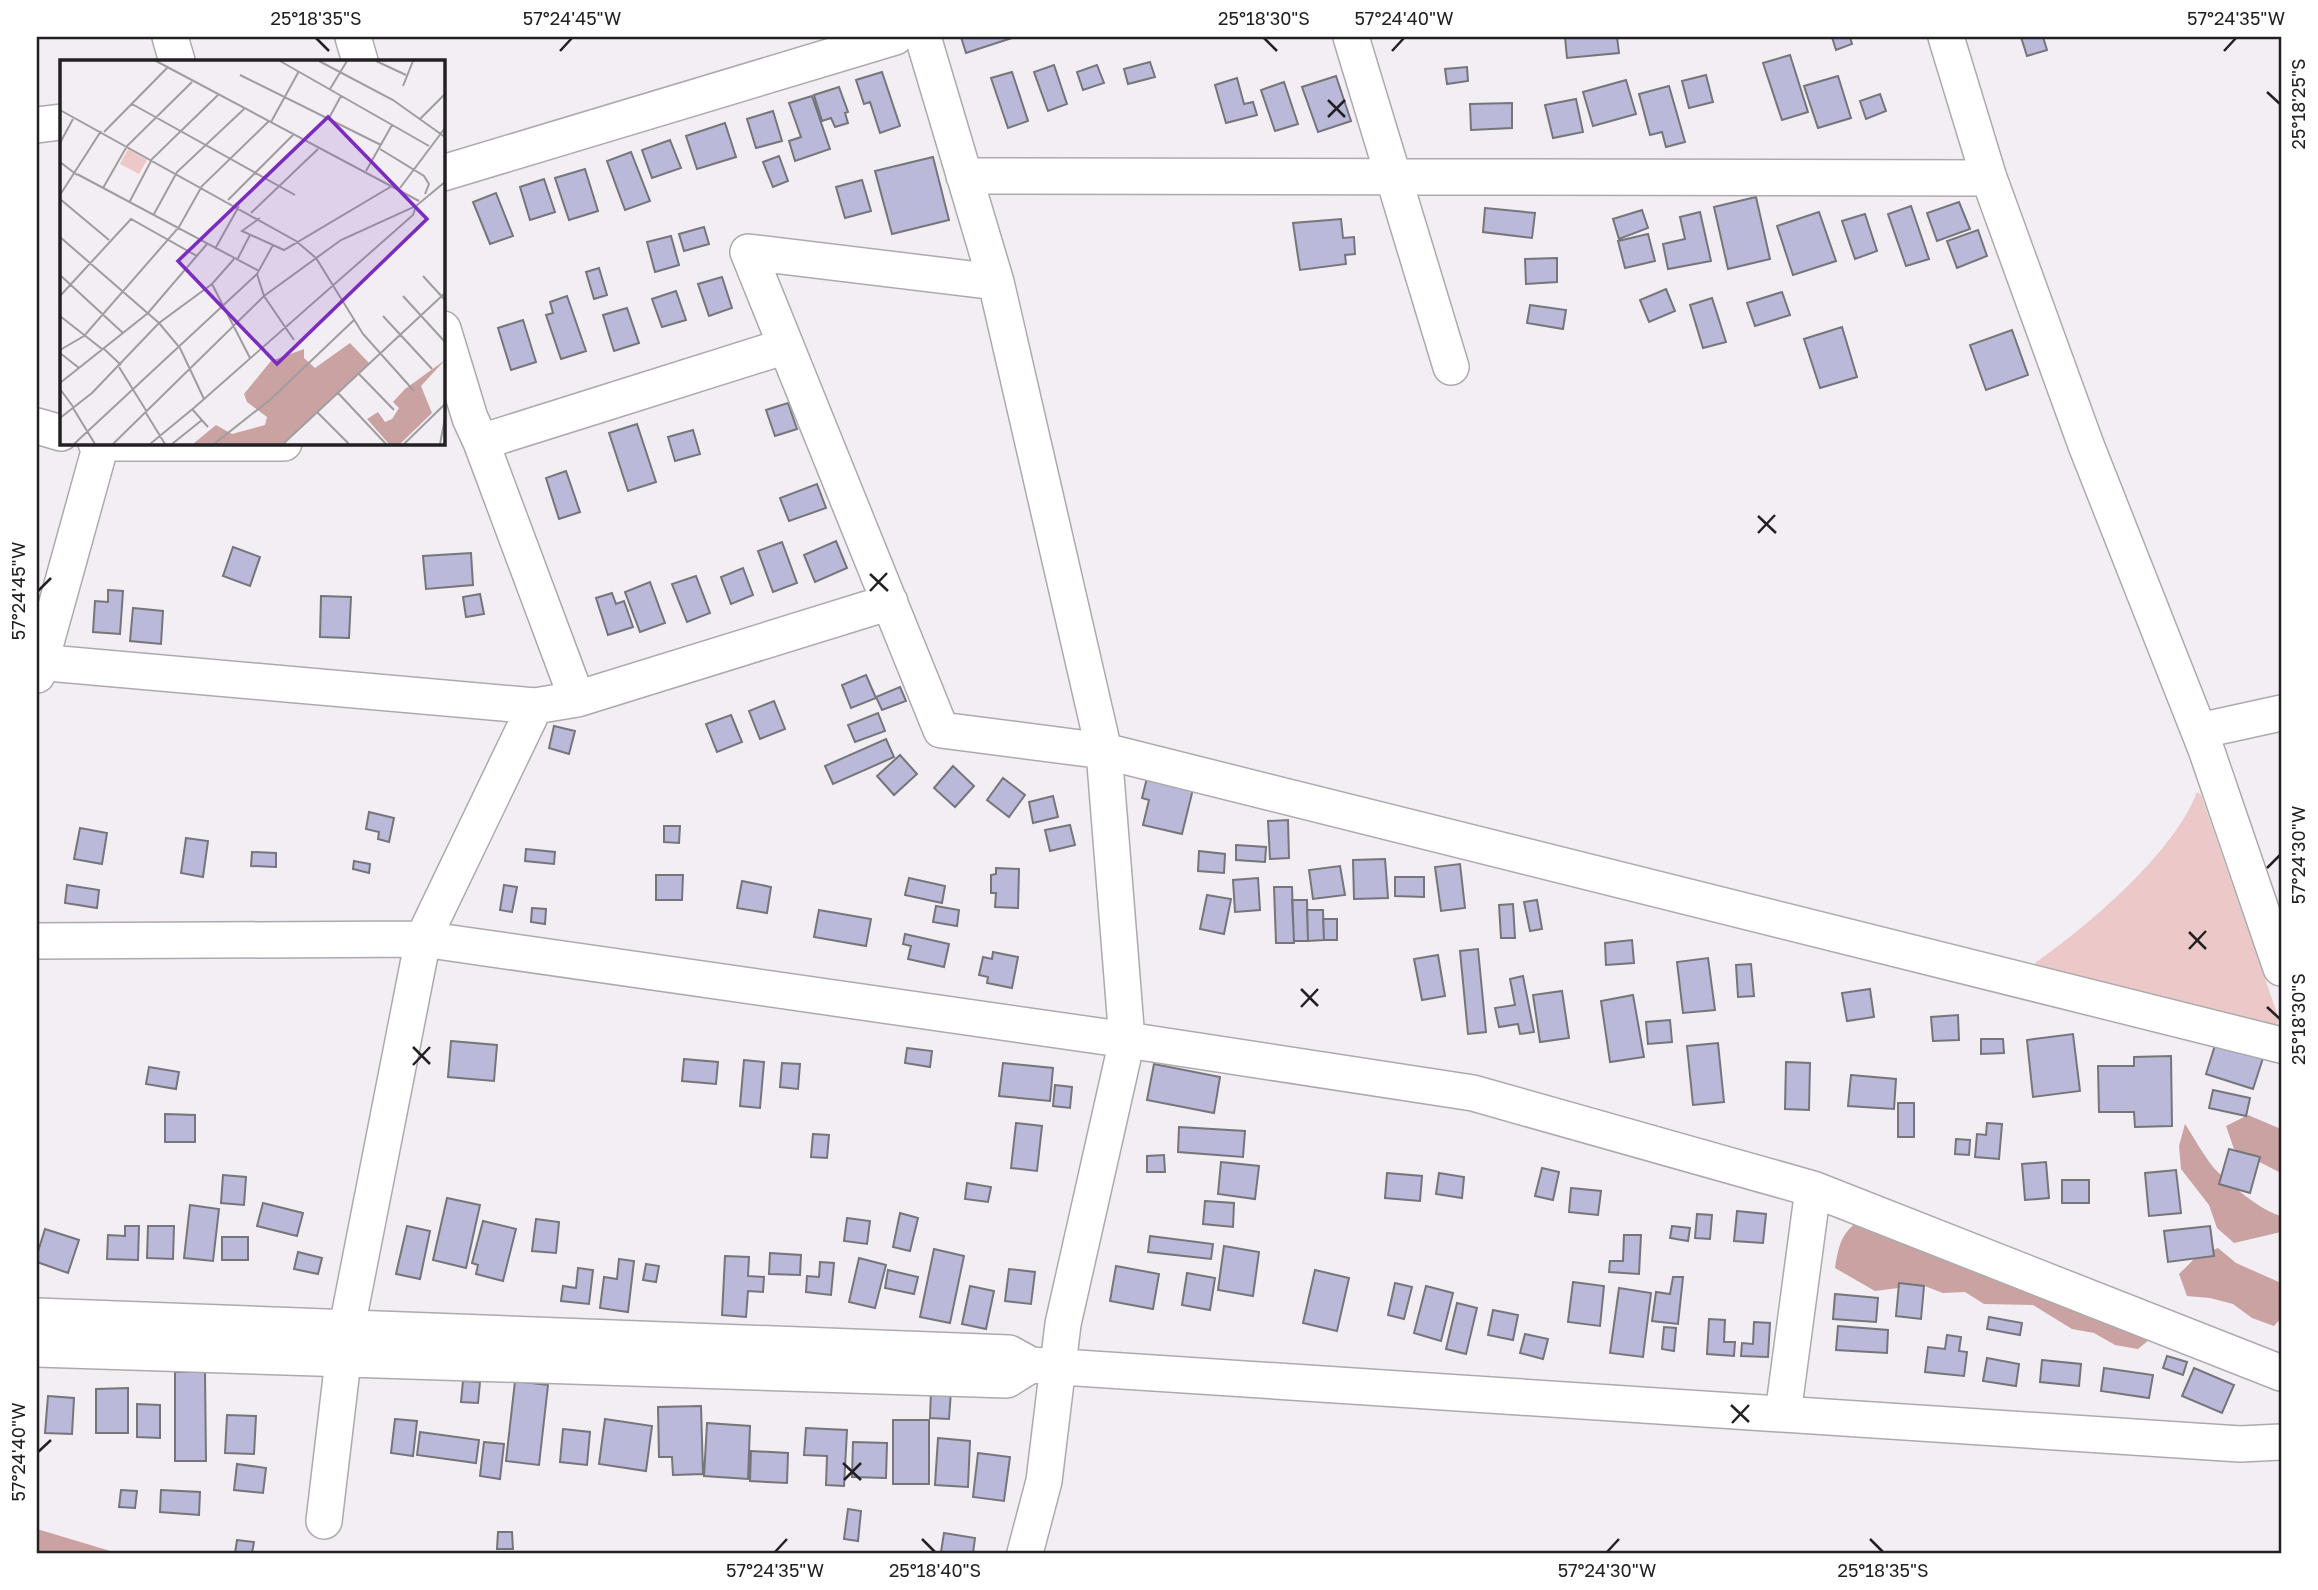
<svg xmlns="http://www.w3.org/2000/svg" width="2318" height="1590" font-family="'Golos Text',sans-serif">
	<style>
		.green { fill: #ecc8c8 }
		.forest { fill: #caa2a1 }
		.building { fill: #bab9da; stroke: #75757a; stroke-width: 2 }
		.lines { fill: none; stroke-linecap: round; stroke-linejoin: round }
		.minor-casing { stroke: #adaaae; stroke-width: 38 }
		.minor { stroke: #fff; stroke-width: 35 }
		.ticks { fill: none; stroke: #222022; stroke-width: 2.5 }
		.inset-road { fill: none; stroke: #9f9c9f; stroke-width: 2 }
		.view { fill: #7b2cbf; fill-opacity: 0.15; stroke: #7b2cbf; stroke-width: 3.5 }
		.inset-edge { fill: none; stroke: #222022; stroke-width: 3.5 }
		.neatline { fill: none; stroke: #222022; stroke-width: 2.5 }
		.ticks-label { font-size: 18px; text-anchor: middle; fill: #222022 }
	</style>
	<rect width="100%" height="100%" fill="#f2eef3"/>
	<path class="green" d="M2197,792l4,3 78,224 -3,6 -5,1 -236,-61v-2c53,-37 139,-110 162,-171z"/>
	<path class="forest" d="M2248,1115l33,14v44l-47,-24 -8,-23z
		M2185,1124c9,14 18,30 28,43 15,16 48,44 68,49v16l-47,11 -17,-15 -8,-23 -28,-36 -2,-23z
		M1873,1211l283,123 -18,15 -23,-4 -21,-12 -22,-4 -39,-24 -49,-1 -19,-12 -22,1 -21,-8 -47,6 -40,-23c5,-33 10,-39 38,-57z
		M2218,1248l18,15 45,20v35l-7,8 -22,-8 -19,-14 -23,-6 -23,-2 -8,-22 17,-17z
		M37,1529l80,24h-80z"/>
	<path class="building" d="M961,37h54l-49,16z
		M1565,37h52l2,16 -52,5z
		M1832,37h18l2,7 -16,6z
		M2021,37h22l4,13 -20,6z
		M1790,55l18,57 -26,8 -19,-57z
		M1150,62l5,15 -27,7 -4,-15z
		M1054,65l13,39 -19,7 -14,-39z
		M1097,65l7,18 -21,7 -6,-18z
		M1467,67l1,14 -21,3 -2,-15z
		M882,72l18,54 -20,7 -10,-31 -6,2 -8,-24z
		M1012,72l16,49 -20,7 -17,-50z
		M1706,75l7,27 -24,6 -7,-27z
		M1336,76l15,45 -33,11 -16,-45z
		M1838,76l13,42 -33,10 -14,-42z
		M1237,78l7,26 9,-2 4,13 -31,8 -11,-38z
		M1626,80l10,34 -43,12 -10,-34z
		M1284,82l14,42 -23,7 -14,-41z
		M1669,86l16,56 -19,5 -4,-15 -12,3 -11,-41z
		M839,87l9,25 -3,1 3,10 -13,4 -4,-9 -9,3 -8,-26z
		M1880,94l6,17 -20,8 -6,-18z
		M812,96l18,53 -35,12 -6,-20 12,-4 -12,-34z
		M1576,99l7,33 -30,6 -8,-33z
		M1512,103v25l-41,2 -1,-26z
		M773,111l9,30 -26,7 -9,-29z
		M725,123l11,34 -39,12 -11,-33z
		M670,140l11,28 -29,10 -10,-28z
		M631,152l19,49 -25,9 -18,-49z
		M779,156l9,25 -15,6 -10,-25z
		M933,157l16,63 -57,14 -17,-63z
		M585,169l13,42 -29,9 -14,-42z
		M544,179l11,33 -25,8 -10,-33z
		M862,180l9,31 -26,7 -9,-31z
		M496,193l17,43 -23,8 -17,-42z
		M1756,197l14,62 -42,10 -14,-62z
		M1959,202l11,27 -33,12 -10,-28z
		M1911,206l18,53 -23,7 -18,-52z
		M1485,208l50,5 -3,25 -49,-6z
		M1642,210l6,18 -29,11 -6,-20z
		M1700,212l11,49 -43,8 -5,-25 22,-5 -5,-22z
		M1819,212l17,49 -43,14 -16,-49z
		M1865,214l12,37 -22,8 -13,-38z
		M1341,219l2,19 11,-1 1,17 -10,1 1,9 -46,6 -7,-47z
		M704,227l5,17 -25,7 -5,-17z
		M1978,230l9,26 -30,12 -10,-27z
		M1648,234l7,27 -30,7 -7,-27z
		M671,236l8,29 -24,7 -8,-30z
		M1557,258v24l-31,2 -1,-25z
		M599,268l8,27 -13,4 -8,-27z
		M722,277l10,31 -23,8 -11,-32z
		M1666,289l9,22 -26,11 -9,-22z
		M676,291l10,29 -24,7 -10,-28z
		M1782,292l8,23 -35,11 -8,-23z
		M567,296l19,55 -25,8 -15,-44 7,-2 -3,-11z
		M1712,298l14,44 -23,6 -13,-43z
		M1530,305l36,5 -3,19 -36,-6z
		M627,308l12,35 -25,8 -11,-36z
		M523,320l13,42 -25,8 -13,-42z
		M1842,327l15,50 -37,11 -16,-49z
		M2012,330l16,45 -42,15 -16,-45z
		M788,403l9,26 -22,7 -9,-26z
		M637,424l19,58 -28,9 -19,-58z
		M693,430l7,24 -25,7 -7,-24z
		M566,471l14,41 -21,7 -13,-41z
		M817,484l9,24 -37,13 -9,-23z
		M836,541l11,27 -32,14 -11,-27z
		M782,542l15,41 -24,9 -15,-41z
		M233,547l27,10 -10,29 -27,-10z
		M471,553l2,32 -47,4 -3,-33z
		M743,568l10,27 -22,9 -10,-27z
		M696,576l14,37 -23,9 -15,-38z
		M650,582l15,41 -25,9 -15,-40z
		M108,590l15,1 -3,43 -27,-2 2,-31 13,1z
		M612,593l4,11 8,-3 9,26 -25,8 -12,-37z
		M480,594l4,20 -18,3 -3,-20z
		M321,596l30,1 -2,41 -29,-1z
		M133,608l30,3 -2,33 -31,-3z
		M866,675l10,23 -25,10 -9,-23z
		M900,687l6,14 -24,9 -6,-13z
		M774,701l11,28 -25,10 -11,-28z
		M878,713l7,18 -30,11 -7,-17z
		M731,715l11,27 -25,10 -11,-28z
		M554,726l21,5 -6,23 -20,-6z
		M886,739l8,18 -61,27 -8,-18z
		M900,755l17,19 -23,21 -17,-19z
		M953,766l21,20 -19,21 -21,-19z
		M1003,778l22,17 -16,22 -22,-17z
		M1147,778l46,11 -11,45 -39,-9 6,-25 -7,-2z
		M1053,796l5,21 -25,6 -4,-21z
		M369,812l25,6 -5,24 -11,-3 1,-7 -13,-3z
		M1288,820l1,38 -19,1 -2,-38z
		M1070,825l5,20 -25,6 -5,-21z
		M664,826h16l-1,17 -15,-1z
		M80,828l27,5 -5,31 -28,-5z
		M186,838l22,3 -5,36 -22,-4z
		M1236,845l30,2 -1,15 -29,-2z
		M526,849l29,3 -1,12 -29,-3z
		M1199,851l26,3 -1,19 -26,-2z
		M252,852l24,1v14l-25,-1z
		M1385,859l3,39 -34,1 -1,-39z
		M354,861l16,3 -1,9 -16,-4z
		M1460,864l5,44 -24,3 -6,-44z
		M1340,866l5,29 -32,4 -4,-29z
		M996,868l23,1 -1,39 -23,-1 1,-14h-5v-18l5,-1z
		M656,875h27l-1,25h-26z
		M1395,877h29v20l-29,-1z
		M909,878l36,8 -3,17 -37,-8z
		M1258,878l2,32 -25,2 -2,-32z
		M742,881l29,6 -4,26 -30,-5z
		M67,885l32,5 -2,18 -32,-5z
		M504,885l13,2 -5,25 -12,-2z
		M1274,887h18l2,56h-18z
		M1207,895l24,4 -7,35 -24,-5z
		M1292,900h15l1,41h-14z
		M1537,900l5,29 -12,2 -6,-29z
		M1513,904l2,34h-14l-2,-33z
		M936,906l23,4 -2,16 -24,-4z
		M532,908l14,1 -1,15 -14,-2z
		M819,910l52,9 -5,27 -52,-9z
		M1307,910h16l1,30 -16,1z
		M1323,919h14v21h-13z
		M905,934l44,10 -5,23 -36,-8 3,-13 -8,-2z
		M1632,940l2,23 -28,2 -1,-22z
		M1478,949l8,83 -18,2 -8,-83z
		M993,952l25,5 -6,31 -25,-5 1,-6 -9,-2 4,-18 9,2z
		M1438,955l7,41 -23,4 -8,-41z
		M1708,958l7,52 -32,3 -6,-51z
		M1751,964l3,32 -16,1 -2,-32z
		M1523,976l11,56 -14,2 -2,-10 -19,3 -4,-19 20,-3 -5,-26z
		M1870,989l4,28 -27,4 -5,-28z
		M1562,991l7,47 -29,4 -7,-47z
		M1633,995l11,62 -34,5 -9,-61z
		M1958,1015l1,25 -26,1 -2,-24z
		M1670,1020l2,22 -24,2 -2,-22z
		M2073,1034l7,57 -47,6 -6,-57z
		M1981,1039h22l1,14 -23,1z
		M451,1041l46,4 -3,36 -46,-4z
		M2216,1042l47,16 -10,31 -47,-15z
		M1718,1043l6,59 -31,3 -6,-59z
		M907,1048l25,3 -2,16 -25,-4z
		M2171,1056l1,70 -37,1 -1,-15h-35l-1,-46h36v-9z
		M684,1059l34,3 -2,22 -34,-3z
		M744,1060l20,2 -4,46 -20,-2z
		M1786,1062l24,1 -1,47 -24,-1z
		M782,1063l18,1 -2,25 -18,-2z
		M1003,1063l50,5 -3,33 -51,-5z
		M1154,1064l66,13 -6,36 -67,-13z
		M149,1067l30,5 -3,17 -30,-5z
		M1851,1075l45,4 -2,30 -46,-3z
		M1055,1085l17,2 -2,21 -17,-2z
		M2213,1090l37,8 -4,18 -37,-8z
		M1898,1103h16v34h-16z
		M165,1114l30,1v27h-30z
		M1016,1123l26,3 -5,45 -26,-3z
		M1987,1123l15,1 -3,35 -24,-2 2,-23 9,1z
		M1179,1127l66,4 -2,26 -65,-5z
		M813,1134l16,1 -2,23 -16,-1z
		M1956,1139l14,1 -1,15 -14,-1z
		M2229,1149l31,8 -10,36 -31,-9z
		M1164,1155l1,17h-18v-16z
		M1221,1162l38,4 -4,33 -37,-5z
		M2046,1162l3,36 -24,2 -3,-36z
		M1542,1168l17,4 -6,28 -18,-4z
		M2176,1170l5,43 -32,3 -4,-43z
		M1387,1173l35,3 -2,25 -35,-3z
		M1439,1173l25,4 -2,21 -26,-4z
		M223,1175l23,2 -2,28 -23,-2z
		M2062,1180h27v23h-27z
		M967,1183l24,4 -3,15 -23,-3z
		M1571,1188l30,3 -3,24 -29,-3z
		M447,1198l33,7 -14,63 -33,-8z
		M1205,1201l29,2 -1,24 -30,-3z
		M263,1203l40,10 -6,23 -40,-10z
		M190,1205l29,4 -6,52 -29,-3z
		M1737,1211l29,3 -3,29 -29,-2z
		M900,1213l18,5 -8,33 -17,-4z
		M1697,1214l15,1 -2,24 -15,-1z
		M847,1218l23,3 -3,23 -23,-3z
		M536,1219l23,3 -3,31 -24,-2z
		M483,1221l33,8 -13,52 -27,-7 2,-9 -6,-2z
		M125,1226h14l-1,34 -31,-1 1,-24 17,1z
		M148,1226h26l-1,33 -26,-1z
		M407,1226l23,5 -10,48 -24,-5z
		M1672,1226l18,2 -2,13 -18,-3z
		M2210,1226l4,30 -46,6 -4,-31z
		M45,1229l34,11 -11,33 -31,-11v-7z
		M1624,1235h17l-2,39 -30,-2 1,-11h13z
		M1150,1236l63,8 -2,15 -63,-7z
		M222,1237h26v23h-26z
		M1224,1246l35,6 -6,44 -35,-6z
		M934,1249l30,7 -14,67 -30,-6z
		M298,1252l24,6 -4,16 -24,-5z
		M770,1253l31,2 -1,20 -31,-1z
		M725,1256l24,1 -1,19 16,1 -1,15 -15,-1 -2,26 -24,-2z
		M859,1258l27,7 -11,43 -26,-6z
		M619,1259l15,2 -6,51 -28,-4 4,-31 13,2z
		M820,1262l14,1 -3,32 -25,-3 1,-16 12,1z
		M646,1264l13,2 -3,16 -13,-2z
		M1116,1266l43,8 -6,35 -43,-8z
		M578,1268l15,2 -4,34 -28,-3 2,-15 13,2z
		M1009,1269l26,3 -4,32 -26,-3z
		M888,1270l30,7 -4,17 -29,-6z
		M1315,1270l34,8 -12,53 -34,-8z
		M1187,1273l28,5 -5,32 -28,-5z
		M1673,1277h10l-5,47 -26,-3 4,-29 14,2z
		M1573,1282l31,4 -4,40 -32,-4z
		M1395,1283l17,4 -8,32 -16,-4z
		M1899,1283l25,3 -3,33 -25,-3z
		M970,1286l24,5 -8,38 -24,-5z
		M1426,1286l27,7 -12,48 -27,-8z
		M1619,1288l32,5 -8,64 -33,-4z
		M1835,1294l43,4 -2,24 -43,-3z
		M1457,1303l20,5 -11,46 -20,-5z
		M1493,1310l25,5 -5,25 -25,-5z
		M1989,1317l33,6 -2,12 -33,-6z
		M1709,1319l16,1 -1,22h11l-1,14 -27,-2z
		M1754,1322l16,1 -2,34 -27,-1 1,-13 11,1z
		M1838,1326l50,4 -1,23 -51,-3z
		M1664,1327l12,1 -2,23 -12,-2z
		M1525,1334l23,5 -5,20 -23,-6z
		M1947,1335l14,2 -2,14 8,1 -3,24 -39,-4 3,-25 17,2z
		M2167,1356l20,6 -4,13 -20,-7z
		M1987,1358l32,6 -3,22 -33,-5z
		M2042,1360l39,4 -2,22 -39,-4z
		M2104,1368l49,7 -4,23 -48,-7z
		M2194,1368l40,17 -12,28 -40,-17z
		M175,1372h30l1,89h-31z
		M463,1381l17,1 -2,21 -17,-1z
		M515,1381l33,4 -9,80 -33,-4z
		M128,1388v45h-32v-44z
		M931,1390l20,1 -2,28 -19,-1z
		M48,1396l26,2 -2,36 -27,-1z
		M137,1404l23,1v33l-23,-1z
		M701,1406l2,68 -30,1 -1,-18h-13l-1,-50z
		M227,1415l29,1 -2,38 -29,-1z
		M395,1419l22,2 -4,35 -22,-3z
		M605,1419l47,7 -6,45 -47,-7z
		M893,1420h36v64h-36z
		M707,1423l43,3 -2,53 -44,-3z
		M806,1428l41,2 -3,56 -18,-1 1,-29 -23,-1z
		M563,1429l27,3 -3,33 -27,-3z
		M420,1432l59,8 -3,23 -59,-8z
		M938,1438l32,3 -2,46 -33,-2z
		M484,1442l20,2 -4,35 -20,-3z
		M853,1442l34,1 -1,35 -34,-1z
		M751,1451l37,2 -1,30 -37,-2z
		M978,1453l32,4 -6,44 -31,-4z
		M237,1464l29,4 -3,25 -29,-3z
		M121,1490l16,1 -2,17 -16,-1z
		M161,1490l39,2 -1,23 -39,-3z
		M848,1509l13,2 -3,30 -14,-2z
		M498,1532h14l1,17h-16z
		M944,1533l31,5 -2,15 -32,-1z
		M237,1540l17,2 -2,11h-17z"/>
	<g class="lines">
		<defs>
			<path id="minor" d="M170,37l7,24
				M353,37l7,24
				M923,37l73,245 108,469 23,289 -64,284 -19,157 -19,72
				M1351,37l100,330
				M1946,37l43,141 97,267 120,304 75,219
				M37,125l24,-3
				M443,173l452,-136
				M964,176l1025,2
				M996,282l-248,-30 193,478 163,21 1177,294
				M443,329l27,89 11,24 96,257
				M37,426l24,7
				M481,442l305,-96
				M96,443h188
				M37,662l498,44 42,-7 313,-97
				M37,675l64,-231
				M2199,731l82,-18
				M37,941l386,-2 704,101 346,53 340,96 468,184
				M37,1316l972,37 22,12 1209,79 41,-2
				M37,1349l970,31 24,-15
				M1783,1414l30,-225
				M324,1521l23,-194 76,-388 112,-233"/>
		</defs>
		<use href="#minor" class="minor-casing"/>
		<use href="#minor" class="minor"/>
	</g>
	<path class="ticks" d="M316,38l13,13M1264,38l13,13M560,51l12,-13M1392,51l12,-13M2224,51l12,-13M2267,92l13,12M1328,100l17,17M1328,117l17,-17M1758,516l18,17M1758,533l17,-18M870,574l18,17M38,591l13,-13M870,591l17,-18M2267,868l13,-13M2189,932l17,17M2189,949l17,-18M1301,989l17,17M1301,1007l17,-18M2267,1007l13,12M413,1047l17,17M413,1065l17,-18M1731,1405l18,17M1732,1423l17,-18M38,1452l13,-12M843,1463l18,17M844,1480l17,-17M922,1539l13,13M1870,1539l13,13M775,1552l12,-13M1607,1552l12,-13"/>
	<g transform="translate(60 60)">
		<rect width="385" height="385" fill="#f2eef3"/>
		<path d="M68,89l19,11 -8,14 -19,-10z" fill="#ecc8c8"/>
		<path d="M290,283l19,20 -87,81h-89l23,-19 16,9 33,-9 2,-8 -20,-15 -3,-8 27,-33 33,-12v9l11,10zM385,300l-24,26 11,27 -32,31h-11l-22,-25 11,-7 7,10 7,-3 7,-11 -6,-6 12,-13z" fill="#caa2a1"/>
		<path class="inset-road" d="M96,1l263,140M220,1l149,85M259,1l74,39 52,37M316,1l30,14M180,15l141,70M343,26l10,-25M270,29l17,-28M72,44l163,91M0,50l236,131 20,17 47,76 51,57M269,58l12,-22M360,59l25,-25M211,62l28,-51M44,72l64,-65M0,83l13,-24M320,89l44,27 5,8 -4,10M0,102l17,13M306,111l26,-46M17,114l182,97M43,128l24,-42 65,-64M340,128l45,-60M0,135l41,-64M0,139l49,41M168,140l65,-65M70,141l22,-42 66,-64M191,153l67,-64M94,154l23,-42 67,-63M200,158l-18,13 42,19 108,-64M0,177l99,86 21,25 24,51M155,189l24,-43M177,200l13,-25M197,214l7,22 30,44M0,215l63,58M363,216l22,24M152,224l38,74M0,236l71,-77 66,37M343,236l42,46M0,256l42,33M323,256l49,53M43,288l18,17M0,290l24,-14 95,-109 23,-41 67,-65M0,293l19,15M59,307l28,45M299,314l35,36M0,323l88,-70 59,-69M0,329l14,19M278,333l48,51M135,347l218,-192 3,-9M13,348l22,36M132,349l16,18M257,352l32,32M86,353l19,31M0,358l32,-25 67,-70 53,-39 22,-25M14,384l183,-170 16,-29M53,384l151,-148 77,-56 75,-34 29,-24M90,384l45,-37M112,384l30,-24M154,384l57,-45 83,-79M223,384l162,-151M344,384l41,-40M380,384l5,-26"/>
		<path class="view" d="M268,57l99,102 -150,145 -99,-103z"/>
		<rect width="385" height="385" class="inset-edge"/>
	</g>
	<rect width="2318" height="1590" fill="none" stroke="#ffffff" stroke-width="77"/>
	<rect x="38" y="38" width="2242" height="1514" class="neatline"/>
	<g class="ticks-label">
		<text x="316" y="25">25°18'35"S</text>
		<text x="572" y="25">57°24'45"W</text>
		<text x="1264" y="25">25°18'30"S</text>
		<text x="1404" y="25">57°24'40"W</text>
		<text x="2236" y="25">57°24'35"W</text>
		<text transform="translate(2299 104) rotate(-90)" y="6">25°18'25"S</text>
		<text transform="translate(19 591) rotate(-90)" y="6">57°24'45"W</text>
		<text transform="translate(2299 855) rotate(-90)" y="6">57°24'30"W</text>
		<text transform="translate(2299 1019) rotate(-90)" y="6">25°18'30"S</text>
		<text transform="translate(19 1452) rotate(-90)" y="6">57°24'40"W</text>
		<text x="775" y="1577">57°24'35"W</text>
		<text x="935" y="1577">25°18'40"S</text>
		<text x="1607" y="1577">57°24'30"W</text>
		<text x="1883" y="1577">25°18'35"S</text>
	</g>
</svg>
